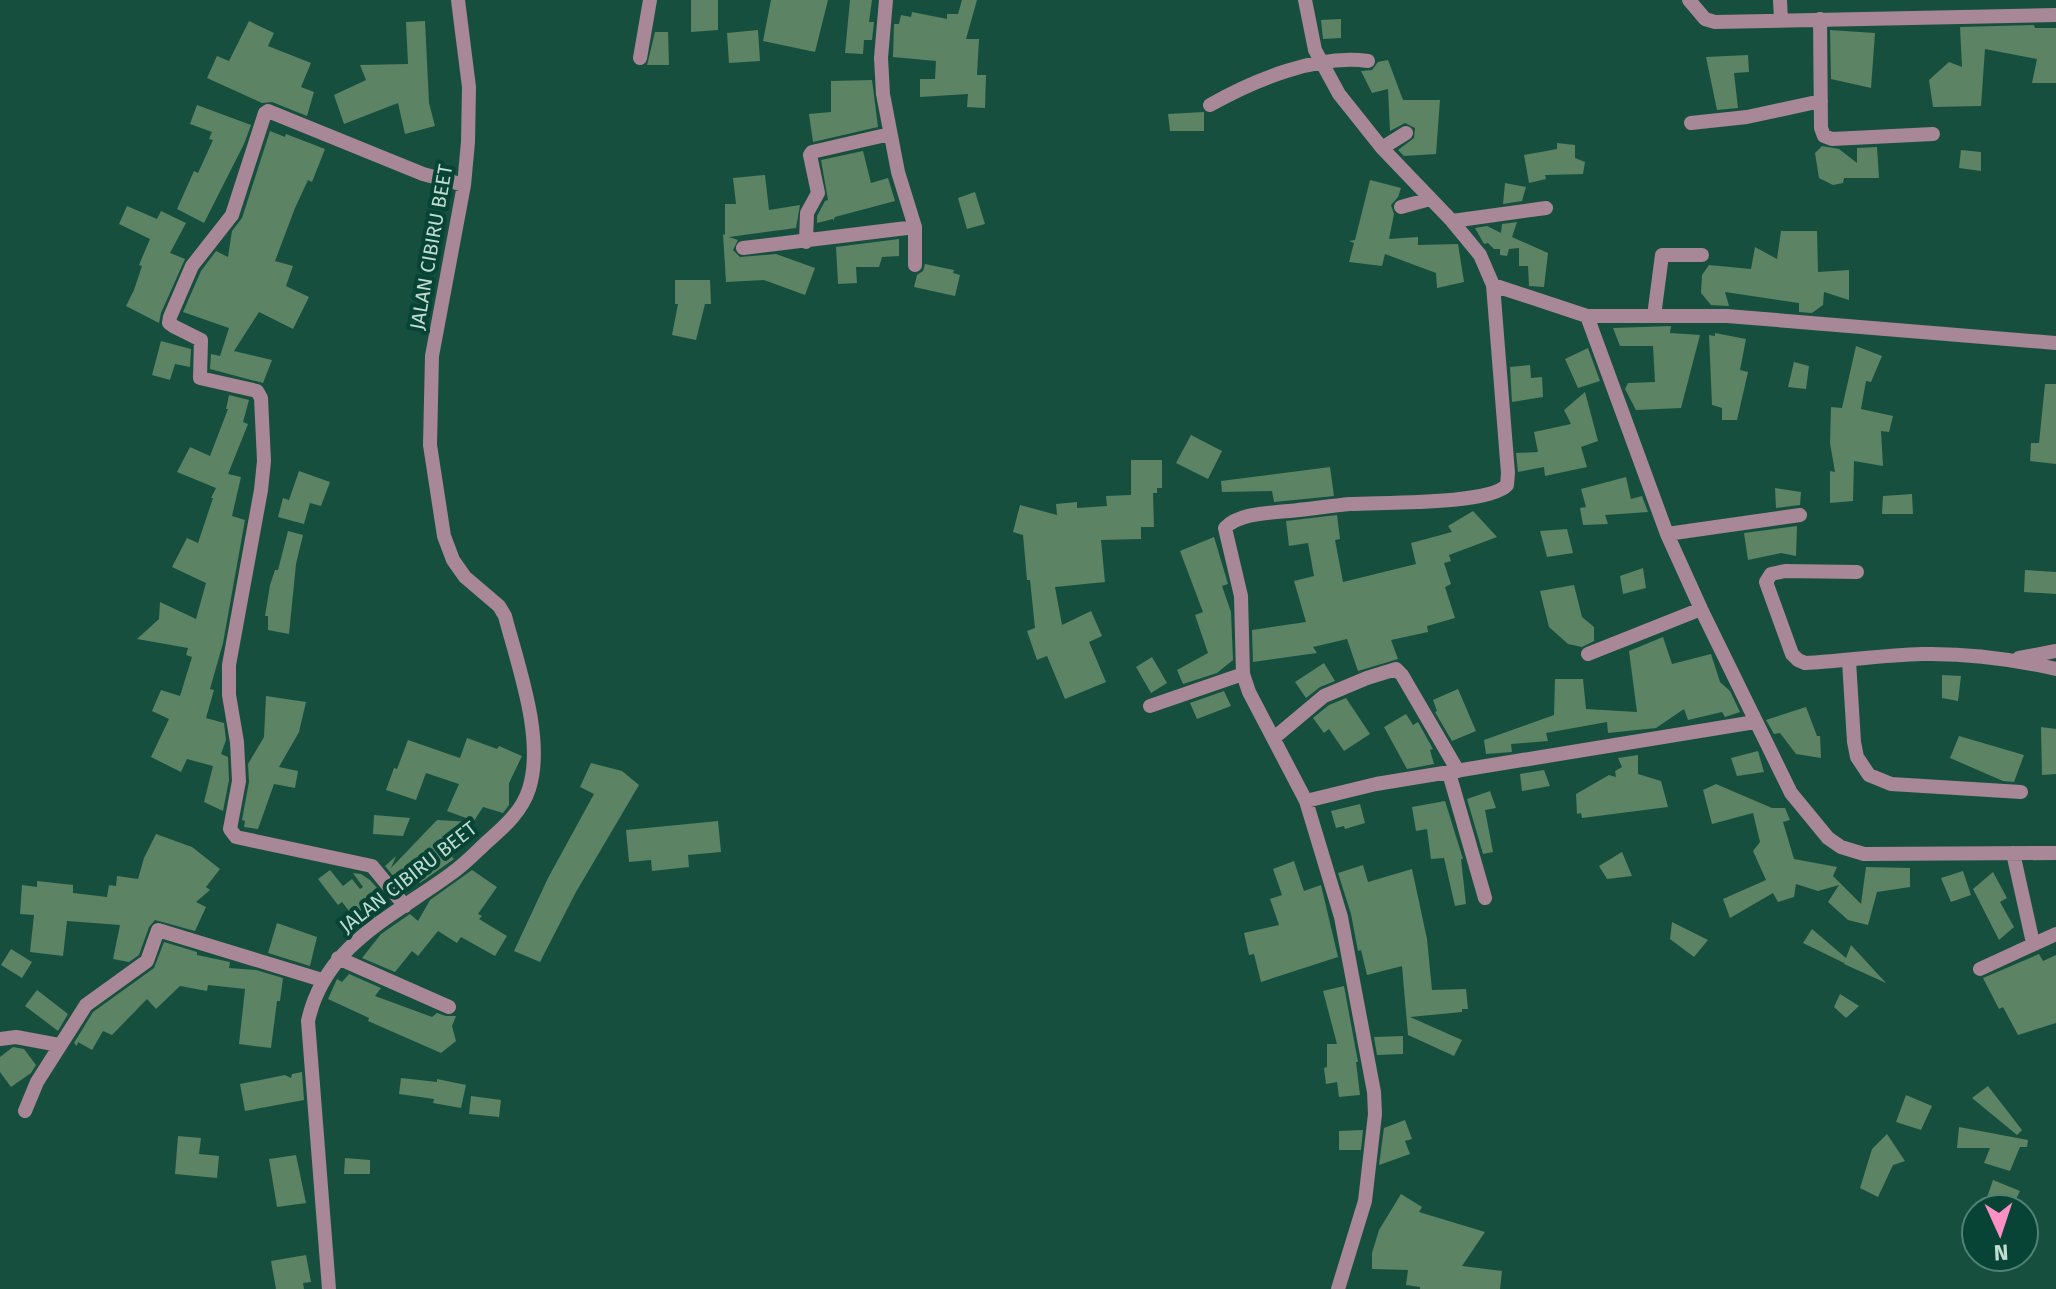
<svg xmlns="http://www.w3.org/2000/svg" width="2056" height="1289" font-family="'Fira Sans',sans-serif">
	<style>
		.building { fill: #5b8364 }
		.lines { fill: none; stroke-linecap: round; stroke-linejoin: round }
		.minor { stroke: #a88796; stroke-width: 14 }
		.labels { text-anchor: middle; stroke-width: 8; stroke-linejoin: round; paint-order: stroke }
		.street-label { font-size: 20px; fill: #c1ddd2; stroke: #074435 }
	</style>
	<rect width="100%" height="100%" fill="#174f3f"/>
	<path class="building" d="M691,0h27v30l-27,2z
		M771,0h57l-13,52 -52,-11z
		M850,0h22l-3,22h5l-2,18h-8l-1,14 -18,-1z
		M962,0h15l-11,39h13l-2,36h9l-1,33 -18,-1 1,-13 -48,3v-18h15l1,-18 -43,-4 1,-33h5l2,-9 10,2 1,-5 35,7v-5h11z
		M1341,19v19l-18,1 -2,-19z
		M249,21l25,12 -6,13 43,17 -10,24 13,5 -7,24 -35,-14 -10,1 -55,-25 10,-22 12,5z
		M425,21l4,82 6,23 -30,8 -7,-31 -54,21 -10,-29 32,-15 -6,-15 48,-1 -2,-42z
		M2034,25l1,3h21v55h-24l5,-24 -52,-10 -4,57 -48,1 -4,-27 20,-18 13,5 -2,-40z
		M758,30l2,31 -31,2 -2,-30z
		M1830,30l45,3 -4,55 -40,-9z
		M655,32h13l1,33h-22z
		M1748,55l1,17 -15,1 4,35 -21,2 -11,-53z
		M1388,60l15,40h37l-4,54 -32,2 -6,-6 16,-12 1,-10 -10,-5 -15,8 -2,-42 -16,4 -11,-22 11,-1 6,-8z
		M872,80l6,47 -65,15 -4,-28 22,-2v-31z
		M197,105l54,20 -7,19 -40,79 -27,-14 17,-38 4,2 15,-33 -4,-1 3,-7 -22,-8z
		M1204,112v19h-34l-2,-17z
		M270,131l15,6 1,-3 39,15 -13,33 -4,-2 -13,28 -20,53 18,5 -7,20 23,11 -16,32 -34,-17 -25,39 38,9 -9,23 -53,-14 1,-15 9,2 9,-28 -46,-16 18,-41 15,-20 12,6 4,-26 10,-13z
		M1557,143l18,2v13l10,4 -2,12 -38,1 1,4 -17,4 -5,-28 33,-6z
		M1822,146l17,3 18,14v-15l20,-1 2,31h-35l-1,5 -10,2 -14,-7 -4,-25z
		M1961,150l20,2v19l-22,-3z
		M863,151l8,32 17,-5 7,23 -60,16 -2,4v-2l-16,4v-7l8,-15 3,-1 -7,-40z
		M765,175l4,35 31,-5 -4,23 -67,9 9,3 -5,10 7,7 36,-3 39,14 -10,27 -41,-15 -38,2 -3,-48 2,1v-31h11l-3,-26z
		M1370,180l31,8 -3,9 -7,8 3,9 -5,25 29,-2v8l40,-1 6,38 -27,6 -1,-15 -51,-19 -3,12 -33,-4 5,-19 -5,-2 6,-1z
		M1505,183l21,4 -4,14 -19,3z
		M975,192l10,32 -18,5 -9,-31z
		M127,206l30,13 4,-8 25,12 -16,30 15,6 -24,54 -2,10 -33,-17 8,-16 8,-24 -3,-1 11,-26 -31,-15z
		M1517,222l-5,15 36,16 -4,34 -15,-1 -1,-20h-9v-18l-10,1 -2,7 -7,-1v-6h-6l-6,-6 -4,1 -9,-16 12,-2 14,7 1,-9z
		M1781,231h36l1,41 31,-2v30l-25,-8 -1,13 -11,8 -13,-1v-9l-74,-11 4,14 -18,-1 -10,-12 1,-18 7,-10 42,4 4,-22 22,12z
		M899,239v17l-17,1 -3,10h-23l1,16 -19,1 -2,-37z
		M925,264l29,6 -1,3 7,2 -5,21 -41,-9 3,-12 6,-4z
		M675,280h35l1,24h-6l-9,36 -24,-5 6,-31h-3z
		M1671,326l-1,7 30,2 -19,73 -45,2 -11,-21 3,-6 27,-1 -2,-36h-33l-7,-18z
		M1715,333l31,6 -6,31 8,2 -11,48h-15v-12l-10,-3 -3,-70 6,1z
		M161,341l30,8 -1,18 -15,-3 -5,16 -18,-5z
		M1856,346l26,10 -11,26 -5,-1 -5,28 32,7 -4,16 -8,-1 2,35 -29,-5 -1,40 -23,2v-32l5,1 -5,-29 1,-36 11,1z
		M1588,348l12,33 -22,7 -13,-29z
		M1794,362l15,4 -3,23 -18,-2z
		M1530,365l1,13 11,-1 1,20 -31,5 -2,-35z
		M2045,384h11v80l-26,-3 1,-18h8z
		M1585,392l13,49 -17,6 6,20 -42,9 -1,-9 -26,5 -2,-19 22,-1 -4,-20 37,-8 -7,-14z
		M229,395l20,5 -6,22 5,2 -20,50 13,3 -9,39 13,4 -22,123 -13,46 4,1 -8,28 18,5 2,17 -5,14 7,3 1,23 -6,31 -19,-9 9,-36 -26,-7 -6,13 -30,-15 18,-38 -17,-8 9,-21 19,6 12,-39 -6,-2 2,-7 -51,-9 22,-20 1,-17 36,17 10,-36 -34,-16 15,-29 11,5 15,-45h-2l5,-10 -39,-16 13,-25 20,9 18,-47h-2z
		M1191,435l31,16 -14,28 -32,-16z
		M1131,460h31v28h-5v5h-4l1,34h-13v12l-40,1 4,42 -50,5 7,38 29,-14 11,25 -13,6 17,40 -41,17 -18,-43 -10,4 -10,-29 8,-3 -5,-48h-3l-4,-45 -10,-3 7,-27 37,10 -1,-11 21,-2v6l30,-2 -1,-10 25,-1z
		M1330,467l4,29 -60,6 -2,-11 -50,1 -1,-11z
		M299,471l31,11 -9,24 -11,-3 -6,21 -26,-7 5,-19 6,2z
		M1626,477l5,22 11,-3 6,16 -43,3 3,9 -25,1 -3,-17 6,-1 -5,-18z
		M1775,488l26,4 -1,13 -24,3z
		M1912,494l1,20h-31l1,-18z
		M1473,511l24,26 -48,18 2,6 -7,2 7,21 -6,3 10,31 -28,8 1,6 -37,8 7,19 -40,12 -11,-32 -34,8 4,6 -64,9 -1,-32 54,-8 -12,-41 20,-5 -6,-33 -19,3 -3,-25 51,-6 3,24 -5,1 8,42 73,-18 -5,-21 41,-11 -4,-6z
		M1797,526l-1,30 -15,-3 -33,7 -4,-27z
		M1567,529l6,24 -26,4 -7,-26z
		M288,531l15,4 -7,29 -7,70 -21,-4v-14h-3l5,-31 5,-15h3z
		M1214,537l14,47 -6,2 9,26 2,48 -16,13 -34,11 -6,-14 31,-17 -13,-38 8,-3 -23,-61z
		M1643,568l3,20 -23,6 -3,-18z
		M2025,570l31,2v22l-32,-2z
		M1574,585l8,32 12,10v14l-12,6 -14,-3 -19,-17 -9,-36z
		M1663,637l9,27 39,-10 9,28 10,9 10,21 -15,5 -3,-5 -34,8 -4,-11 -28,19 -48,5 -1,-11 -61,11 2,8 -37,3 1,8 -26,2 -2,-14 70,-25 1,-36h28l3,30 51,3 -8,-61z
		M1152,657l15,26 -16,10 -15,-26z
		M1324,663l11,18 -15,6 -14,11 -11,-16z
		M1942,675l19,1 -3,25 -16,-3z
		M1458,689l18,42 -24,10 -17,-29 2,-1 -4,-11z
		M1224,691l7,15 -34,13 -7,-16z
		M266,696l40,6 -7,30 -20,35 19,4 -3,17 -21,-4 -16,45 -14,-2 1,-6 -3,-1 7,-38 -1,-18 16,-27z
		M1346,698l24,36 -26,17 -15,-22 -5,4 -11,-15 16,-13z
		M1806,707l11,29h3l1,22 -25,-4 -16,-21 -6,1 -8,-14z
		M1406,714l7,11 5,-3 15,27 -3,1 4,14 -27,5 -23,-42z
		M2041,727l15,2v45l-14,1z
		M1959,736l65,19 -10,27 -11,-1 -53,-23z
		M467,738l30,11 2,-3 23,10 -13,27v22l-6,8 -20,-6 -9,14 -27,-10 12,-27 -33,-11 -10,27 -30,-10 8,-22 3,1 11,-29 52,18z
		M1758,751l6,21 -27,4 -6,-18z
		M1638,755v19l23,7 7,26 -86,11 -1,-5 -4,1 -1,-20 33,-19 7,2 -1,-6 7,-4 -4,-9z
		M591,763l31,8 17,14 -63,107 -36,70 -26,-11 34,-73 46,-84 -14,-7z
		M1544,770l6,16 -28,5 -2,-17z
		M1716,784l56,24h13l5,12 -7,2 11,37 43,8 -4,9 28,28 5,-37 44,1v19l-33,5 -9,33 -20,-5 -20,-18 11,-17 -21,6 -22,-7 -2,13 -16,5 -5,-9 -43,25 -7,-19 43,-19 -13,-29 7,-9 -7,-29 -41,11 -9,-34z
		M1490,791l6,17 -11,2 8,42 -10,2 -16,-55z
		M1445,801l18,58h-2l5,45 -11,2 -11,-48 -13,1 -4,-30 -11,2 -4,-24z
		M1360,804l5,19 -20,6 -1,-3 -8,2 -5,-17z
		M374,815l36,3 -7,18 -30,-2z
		M437,820l36,2 -21,35 2,2 -34,24 -11,-9 -10,9 -14,-17 11,-10 -5,12z
		M718,821l3,31 -33,3 1,12 -37,4 -1,-11 -22,2 -3,-32z
		M156,834l36,13 28,22 -14,18 4,3 -14,12 10,5 -11,24 -40,-11 -6,7 -10,28 -10,7 -16,-3 7,-34 -53,-4 -4,35 -33,-4 4,-37 -14,-1 2,-29 15,2v-6l36,4v8l34,4 2,-12 7,1 1,-10 21,3 6,-21z
		M1622,852l10,24 -25,3 -8,-13z
		M1294,861l10,30 17,-6 17,72 -77,25 -7,-28 -5,1 -5,-22 35,-8 -9,-26 12,-4 -9,-26z
		M1363,865l5,17 44,-13 15,70 5,51 34,-1 2,20h-6v3l-52,5 52,23 -8,16 -46,-21 -6,-69 -35,9 -6,-25 -3,1 -7,-37 -13,-41z
		M330,870l13,16 9,-7 8,10 3,-2 -10,-14 8,1 9,6 20,23 -11,8 -6,-9 -20,14 -11,-14 -4,3 -20,-26z
		M472,870l25,17 -19,27 4,2 -3,3 28,17 -12,20 -34,-19 -4,6 -19,-12 -20,25 -6,-5 -17,21 -33,-14 19,-24 26,-18 3,-2 8,7 12,-21z
		M1963,871l8,24 -20,7 -10,-24z
		M1993,872l14,26 -7,4 14,25 -15,13 -26,-51z
		M1672,922l36,18 -14,17 -24,-18z
		M277,923l40,14 -7,29 -42,-13z
		M1812,929l34,29 5,-13 35,38 -42,-19 1,-3 -1,2 -41,-20z
		M164,942l33,10v3l33,7 -1,6 27,2 27,8 -3,23h-3l-6,47 -32,-4 6,-55 -37,-4 -1,6 -27,-5 -24,23 -9,-10 -35,36 -9,-4 -11,19 -14,-8 -1,4 -3,-3 19,-31 61,-44z
		M11,949l21,13 -10,16 -21,-13z
		M2039,954l4,7 13,-6v68l-38,12 -15,-28 -4,2 -16,-31z
		M349,974l32,14 -6,8 57,21 5,-4 9,3h10l-4,10 4,15 -15,12 -73,-32 1,-3 -41,-19 9,-20 5,3z
		M1344,986l14,76h-2l4,33 -21,2 -2,-15 -11,2 -2,-16 3,-1v-23h10l-14,-53z
		M37,990l31,24 -10,17 -33,-25z
		M1840,994l19,12 -13,12 -12,-11z
		M1403,1036v18l-26,1 -3,-18z
		M13,1047l11,2 12,16 -5,8 -20,14 -11,-15v-15z
		M302,1072l2,28 -59,11 -5,-27 45,-9 6,3 1,-4z
		M401,1078l36,4v-3l29,6 -5,23 -28,-5 1,-4 -35,-5z
		M1988,1086l34,44 -5,5 -45,-37z
		M1906,1095l26,11 -11,24 -25,-8z
		M471,1096l30,4 -2,17 -30,-3z
		M1405,1120l7,19 -7,2 5,13 -31,11 5,-37z
		M1959,1127l69,13 -1,7h-7l-10,24 -26,-8 6,-15h-33z
		M1363,1130l-2,20h-22v-19z
		M1887,1134l18,27 -12,4 -15,32 -18,-9 12,-39z
		M178,1136l23,2 -2,16 20,2 -2,22 -42,-4z
		M296,1155l10,48 -29,4 -8,-48z
		M345,1158l25,2v14h-26z
		M1993,1180l27,11 -9,18h-28z
		M1401,1194l21,13 -3,5 66,20 -23,34 40,5 -2,18h-80v-2l-14,-2 2,-15 -36,-1v-16l7,-23z
		M306,1255l5,27 -8,1 1,6h-28l-5,-28z"/>
	<g class="lines">
		<path class="minor" d="M886,0l-5,58 2,36 15,78 17,55v38
			M1305,0l10,50 24,44 43,54 70,73 28,34 13,30 15,188 -1,12c-18,20 -126,17 -157,19 -20,2 -41,5 -61,7 -20,2 -50,2 -64,17l16,68 2,78 6,18 57,109 70,-17 379,-62
			M1689,0l16,19 10,3 341,-7
			M1780,0l1,20
			M1820,19l1,109 3,8 8,3 101,-5
			M640,58l10,-58
			M1210,105c44,-25 107,-51 158,-44
			M1691,123l56,-6 74,-16
			M1382,148l24,-15
			M1401,207l29,-8
			M1452,221l94,-13
			M806,242l1,-29 11,-20 -8,-38 2,-3 78,-18
			M743,248l172,-21
			M1493,285l94,31
			M1654,316l8,-61h40
			M2056,343l-329,-27h-140l80,218 34,75 90,184 37,45 13,9 23,7 192,-1
			M1667,534l133,-19
			M1857,572l-72,-1 -14,3 -5,8 26,72 6,6 7,3c39,-2 78,-8 117,-9 45,-1 90,5 134,15
			M1588,654l113,-45
			M2019,658l37,-7
			M1849,661l5,81 3,15 12,18 22,9 130,8
			M1150,706l93,-32
			M1274,738l50,-42 43,-18 29,-9 6,6 56,96
			M1449,773l36,125
			M1306,801l35,116 33,175 1,22 -10,87 -27,88
			M2013,853l20,90
			M405,906l-33,-40 -136,-29 -6,-8 9,-48 -2,-39 -8,-47v-30l32,-175 3,-29 -3,-63 -4,-7 -57,-13 1,-38 -28,-14 -4,-3 1,-6 22,-51 40,-51 33,-102 3,-2 155,63 41,11
			M338,958l111,49
			M1980,969l76,-35
			M0,1039l16,-2 43,8
			M25,1111l12,-29 49,-77 61,-44 11,-31 164,50
			M329,1289l-21,-268c17,-77 86,-105 144,-148 13,-9 24,-21 36,-32 17,-15 34,-30 41,-52 16,-50 -11,-123 -24,-173l-6,-10 -34,-29 -12,-17 -9,-24 -14,-91 2,-89 32,-171 4,-43 1,-55 -11,-87"/>
	</g>
	<g class="labels">
		<g class="street-label">
			<text transform="translate(431 247) rotate(-80)" y="7">JALAN CIBIRU BEET</text>
			<text transform="translate(408 877) rotate(-38)" y="7">JALAN CIBIRU BEET</text>
		</g>
	</g>
	<g transform="translate(2000 1233) rotate(177)"><circle r="38" fill="#074435" stroke="#518174" stroke-width="2"/>
	<path d="M0-6L14 30L0 20L-14 30Z" fill="#fc8fc3"/>
	<text y="-12" font-size="22" font-weight="bold" text-anchor="middle" fill="#c1ddd2">N</text>
	</g>
</svg>
